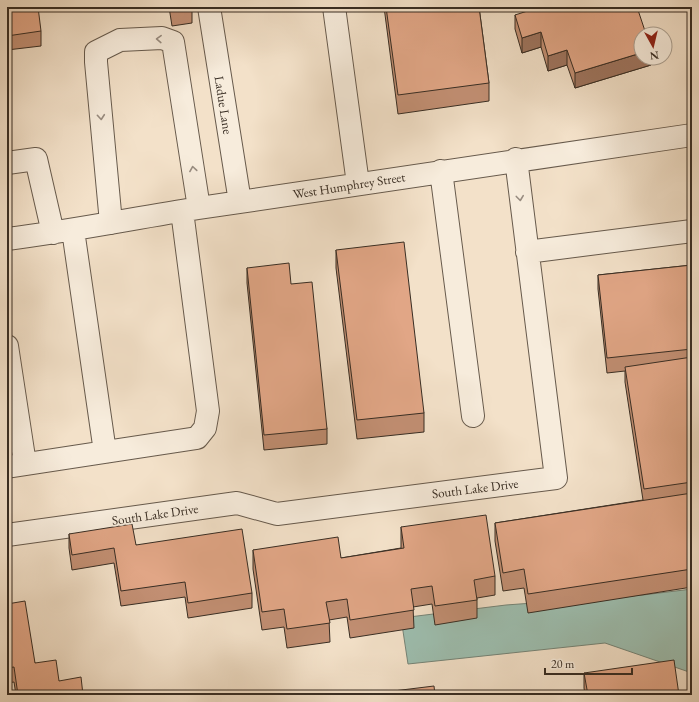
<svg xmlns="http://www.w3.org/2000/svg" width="699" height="702" font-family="'EB Garamond',serif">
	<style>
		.water { fill: #9dbeaf; stroke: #758477 }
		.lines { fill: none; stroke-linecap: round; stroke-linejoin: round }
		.minor-casing { stroke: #675a4c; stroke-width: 24 }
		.minor { stroke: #f7ecdc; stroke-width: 22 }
		.wall { fill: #c28f73; stroke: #382d23 }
		.shaded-wall { fill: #9e745e; stroke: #382d23 }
		.building { fill: #e1a686; stroke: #382d23 }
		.oneway { stroke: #988c80 }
		.labels { text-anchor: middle; stroke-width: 3.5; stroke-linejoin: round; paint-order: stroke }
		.street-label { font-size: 13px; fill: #382d23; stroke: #f7ecdc }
	</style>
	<rect width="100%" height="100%" fill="#f3e1c9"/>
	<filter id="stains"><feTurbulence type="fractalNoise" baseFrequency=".005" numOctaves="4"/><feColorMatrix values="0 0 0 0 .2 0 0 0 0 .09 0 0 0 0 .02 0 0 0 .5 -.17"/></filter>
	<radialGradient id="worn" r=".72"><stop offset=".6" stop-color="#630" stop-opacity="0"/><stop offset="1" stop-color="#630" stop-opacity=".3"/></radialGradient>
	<path class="water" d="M692,589v84l-87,-30 -197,21 -7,-46 105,-13 137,-10z"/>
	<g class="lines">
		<defs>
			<path id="minor" d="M209,7l31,195
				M334,7l24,177
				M7,163l29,-4 17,74
				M441,171l32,245
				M111,223l-15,-161v-10l24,-12 42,-2 11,4 26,166
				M7,239c65,-8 128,-21 192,-31 165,-25 329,-50 493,-73
				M527,252l165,-21
				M7,346l18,118
				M105,452l92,-14 8,-10 3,-17 -26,-200
				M7,467l98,-15 -32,-222
				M7,535l230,-32 40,11 279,-36 -40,-319"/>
		</defs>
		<use href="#minor" class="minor-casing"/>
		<use href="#minor" class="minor"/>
	</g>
	<path class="wall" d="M7,7l34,24v15l-34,4z
		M128,7h27l-27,4z
		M169,7h23v16l-20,3z
		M384,7h95l10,76v18l-91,13z
		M515,15l136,43v7l-76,23 -8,-23 -19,6 -7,-24 -19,6 -7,-24z
		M336,250l88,163v19l-67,7 -21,-171z
		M692,265v322l-164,26 -4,-25 -21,3 -8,-50v-18l148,-23 -18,-118v-11l-18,2 -9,-84v-14z
		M247,268l44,16 36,145v15l-63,6 -17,-167z
		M401,527l94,49v19l-18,3v20l-42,7 -3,-21 -19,3 1,21 -64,10 -3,-21 -18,3 1,22 -43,6 -3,-21 -22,3 -9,-61v-19l88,8 60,-10z
		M69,534l67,11 116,48v15l-64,10 -3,-21 -64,9 -7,-43 -42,7 -3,-22z
		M7,604l28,59 24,18 24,14h-67l-2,-13 -7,1z
		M584,673l95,22h-94l-1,-7z"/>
	<path class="shaded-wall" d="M541,32v15l-19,6v-15z
		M567,50v15l-19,6v-15z
		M641,53v5h10v7l-76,23v-15z"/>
	<path class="building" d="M7,7h31l3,24 -34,5z
		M171,7h21v1l-20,3z
		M386,7h93l10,76 -91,12z
		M540,7h97l9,27h-5v19l-66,20 -8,-23 -19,6 -7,-24 -19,6 -7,-23z
		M404,242l20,171 -67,7 -21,-170z
		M289,263l2,21 21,-2 15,147 -63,6 -17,-167z
		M692,265v84l-85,9 -9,-83z
		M692,357v125l-48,7 -19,-122z
		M692,493v76l-164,25 -4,-25 -21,4 -8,-50z
		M486,515l9,61 -21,4 3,20 -42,6 -3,-20 -21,3 3,21 -64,10 -3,-21 -21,3 4,21 -43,6 -3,-20 -22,3 -9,-62 85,-13 3,21 63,-10 -3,-21z
		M132,524l4,21 106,-16 10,64 -64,10 -3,-21 -64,9 -7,-43 -42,7 -3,-21z
		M25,601l10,62 21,-3 3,21 22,-4 2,18h-65l-4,-28 -7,1v-64z
		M674,660l5,35h-91l-4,-22z
		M434,686l1,9h-74z"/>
	<defs><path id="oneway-chevron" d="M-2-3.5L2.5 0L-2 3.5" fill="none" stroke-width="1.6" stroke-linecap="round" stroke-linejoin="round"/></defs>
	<g class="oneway">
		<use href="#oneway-chevron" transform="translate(159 39) rotate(-178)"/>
		<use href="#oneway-chevron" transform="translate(101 117) rotate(85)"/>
		<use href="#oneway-chevron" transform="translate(193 169) rotate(-99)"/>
		<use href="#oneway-chevron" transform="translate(520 198) rotate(83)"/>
	</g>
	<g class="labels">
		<g class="street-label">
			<text transform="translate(224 105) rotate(81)" y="5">Ladue Lane</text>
			<text transform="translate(349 185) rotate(-9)" y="5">West Humphrey Street</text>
			<text transform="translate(475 488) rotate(-7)" y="5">South Lake Drive</text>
			<text transform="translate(155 514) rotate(-8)" y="5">South Lake Drive</text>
		</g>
	</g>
	<rect width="699" height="702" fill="none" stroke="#f3e1c9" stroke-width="24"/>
	<rect x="8" y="8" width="683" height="686" fill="none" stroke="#382d23" stroke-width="2"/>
	<rect x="12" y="12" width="675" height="678" fill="none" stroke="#382d23"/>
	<g transform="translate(653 46) rotate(172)"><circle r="19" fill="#f7ecdc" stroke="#aba092"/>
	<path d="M0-3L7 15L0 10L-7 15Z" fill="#8f2418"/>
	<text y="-6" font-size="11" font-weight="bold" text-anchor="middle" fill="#382d23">N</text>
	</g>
	<path d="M545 668v6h87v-6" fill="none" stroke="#382d23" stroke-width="2"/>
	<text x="551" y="668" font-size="12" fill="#382d23" stroke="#f7ecdc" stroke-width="3" paint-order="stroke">20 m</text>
	<rect width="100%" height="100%" filter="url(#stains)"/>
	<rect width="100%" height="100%" fill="url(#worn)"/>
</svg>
